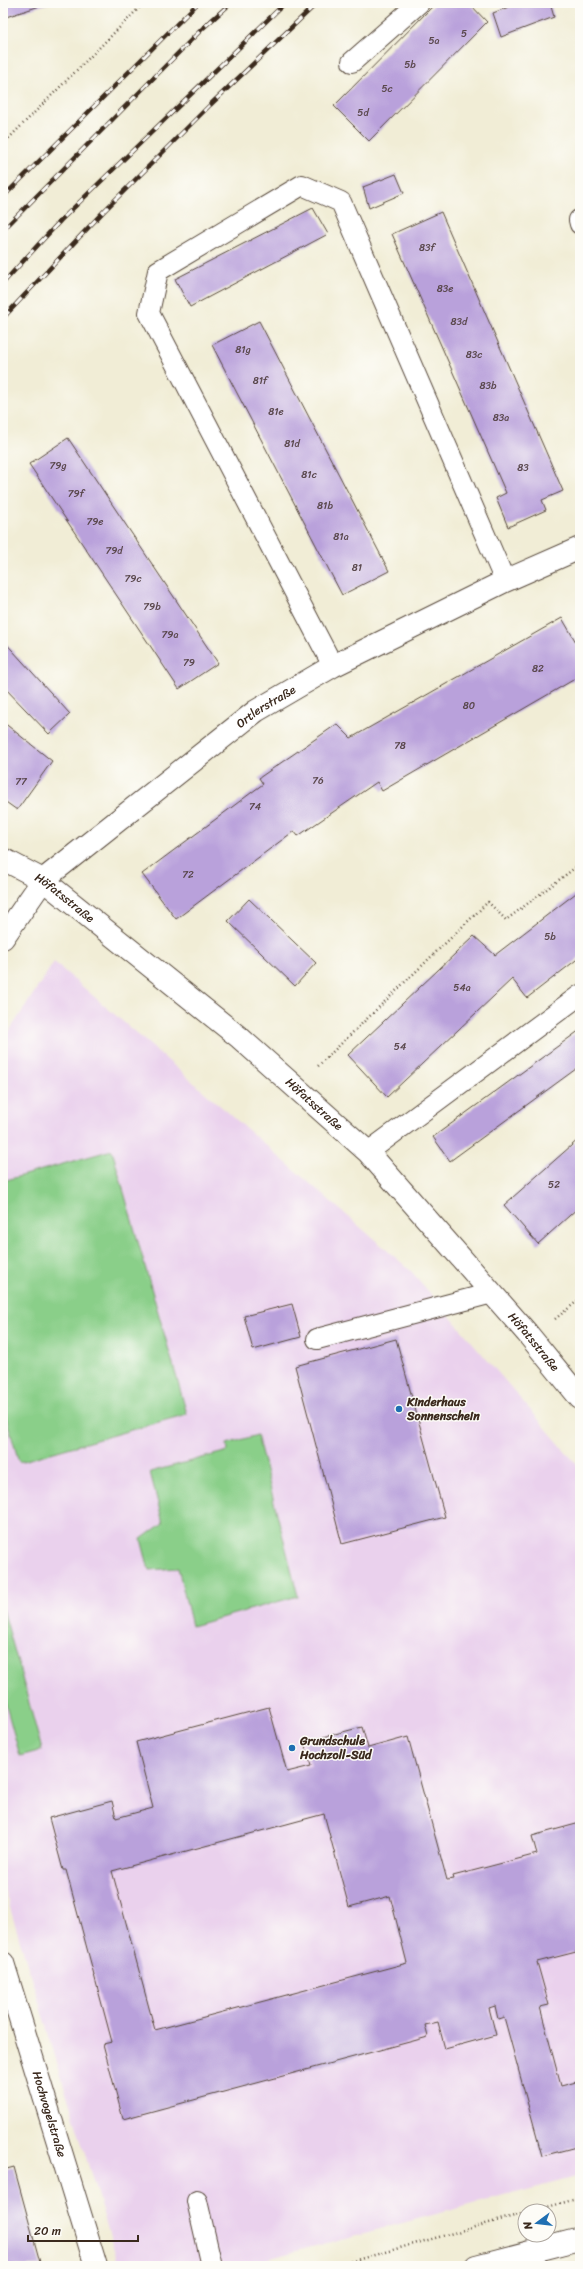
<svg xmlns="http://www.w3.org/2000/svg" width="583" height="2269" font-family="Sriracha,sans-serif">
	<style>
		.built { fill: #ead1ed }
		.green { fill: #8acf89; stroke: #627c54 }
		.building { fill: #b9a1db; fill-rule: evenodd }
		.lines { fill: none; stroke-linecap: round; stroke-linejoin: round }
		.service-casing { stroke: #56473a; stroke-width: 22 }
		.minor-casing { stroke: #56473a; stroke-width: 24 }
		.path { stroke: #56473a; stroke-width: 2.5; stroke-dasharray: 1 3; stroke-linecap: butt }
		.service { stroke: #fff; stroke-width: 20 }
		.minor { stroke: #fff; stroke-width: 22 }
		.rail-casing { stroke: #3b2a1e; stroke-width: 4.5 }
		.rail { stroke: #fdfcf7; stroke-width: 3; stroke-dasharray: 9; stroke-linecap: butt }
		.poi-dot { fill: #1f6fb2; stroke: #fdfcf7; stroke-width: 1.5 }
		.labels { text-anchor: middle; stroke-width: 3; stroke-linejoin: round; paint-order: stroke }
		.number-label { font-size: 10px; fill: #5a484d }
		.street-label { font-size: 12px; fill: #3b2a1e; stroke: #fdfcf7 }
		.poi-label { font-size: 12px; font-weight: bold; fill: #3b2a1e; stroke: #fdfcf7; text-anchor: start }
	</style>
	<rect width="100%" height="100%" fill="#fdfcf7"/>
	<filter id="ink" filterUnits="userSpaceOnUse"><feTurbulence type="fractalNoise" baseFrequency=".025" numOctaves="2"/><feDisplacementMap in="SourceGraphic" scale="8" xChannelSelector="R" yChannelSelector="G"/><feConvolveMatrix kernelMatrix="1 2 1 2 8 2 1 2 1" color-interpolation-filters="sRGB"/></filter>
	<filter id="wash" filterUnits="userSpaceOnUse"><feTurbulence type="fractalNoise" baseFrequency=".012" numOctaves="4" result="noise"/><feDisplacementMap in="SourceGraphic" scale="16" xChannelSelector="R" yChannelSelector="G"/><feGaussianBlur stdDeviation="0.9" result="paint"/><feColorMatrix in="noise" values="0 0 0 0 0 0 0 0 0 0 0 0 0 0 0 0 0 1.4 0 .05"/><feComposite in="paint" operator="in"/></filter>
	<g filter="url(#wash)">
		<rect width="100%" height="100%" fill="#f1edd6"/>
		<path class="built" d="M54,962l357,309 169,197v708l-340,90h-121l-116,-381v-844z"/>
		<path class="green" d="M112,1150l75,264 -168,48 -16,-55v-226z
			M257,1435l41,161 -106,30 -14,-58 -29,2 -8,-31 22,-16 -13,-51 78,-21 -1,-7z
			M3,1609l39,141 -22,6 -17,-61z"/>
		<g id="blocks">
			<path class="building" d="M3,3h46l-43,14z
				M436,3h33l18,19 -118,119 -35,-35z
				M519,3h31l4,14 -53,20 -8,-24z
				M396,174l8,19 -35,15 -6,-21z
				M313,208l15,26 -138,73 -15,-28z
				M441,212l122,279 -21,9 4,10 -38,17 -12,-29 10,-5 -114,-259z
				M259,321l130,250 -47,24 -130,-250z
				M68,438l150,225 -39,26 -150,-225z
				M562,618l18,31v27l-198,115 -5,-9 -79,54 -4,-5 -118,88 -34,-45 121,-90 -4,-6 78,-54 14,14z
				M3,640l67,74 -21,20 -46,-48z
				M3,722l49,39 -35,49 -14,-10z
				M580,890v67l-53,41 -15,-19 -125,118 -39,-42 126,-119 21,19z
				M249,899l67,64 -21,23 -67,-65z
				M580,1030v36l-130,95 -17,-24z
				M580,1138v68l-42,38 -34,-39z
				M292,1304l9,33 -48,13 -9,-34z
				M396,1339l49,178 -103,27 -47,-178z
				M269,1707l18,65 24,-6 -7,-24 58,-15 6,21 40,-11 39,143 7,-1 -1,-3 84,-22 -5,-18 48,-13v128l-43,11 12,43 -9,2 21,79 19,-5v65l-38,10 -38,-139 -6,2 -3,-13 -6,2 7,27 -51,14 -7,-27 -13,3 3,12 -305,82 -20,-75 9,-2 -46,-172h-3l-14,-52 63,-17 4,17 37,-10 -17,-66zM324,1814l25,93 41,-11 17,67 -252,67 -43,-159z
				M14,2167l27,99h-38v-96z"/>
		</g>
	</g>
	<g filter="url(#ink)">
		<use href="#blocks" fill-opacity="0" stroke="#56473a" stroke-width="1"/>
		<g class="lines">
			<defs>
				<path id="service" d="M352,62l67,-59
					M579,220l1,4
					M333,666l-184,-353 9,-42 144,-86 39,17 164,379
					M368,1152l212,-157
					M317,1339l175,-46
					M197,2201l15,65"/>
				<g id="minor">
					<path id="s1" d="M3,859l40,21 197,158 128,114 159,181 53,65"/>
					<path id="s2" d="M3,938l40,-58 213,-169 77,-45 172,-85 75,-33"/>
					<path id="s3" d="M3,1963l93,303"/>
					<path d="M476,2266l104,-27"/>
				</g>
			</defs>
			<use href="#service" class="service-casing"/>
			<use href="#minor" class="minor-casing"/>
			<path class="path" d="M3,144l141,-141
				M318,1066l170,-164 18,18 74,-56
				M555,1319l25,-20
				M533,2211l47,-13
				M335,2266l190,-53"/>
			<use href="#service" class="service"/>
			<use href="#minor" class="minor"/>
			<defs>
				<path id="rail" d="M3,197l195,-194
					M3,230l200,-202 28,-25
					M3,283l58,-63 224,-217
					M3,318l101,-107 106,-106 107,-102"/>
			</defs>
			<use href="#rail" class="rail-casing"/>
			<use href="#rail" class="rail"/>
		</g>
	</g>
	<g class="poi-dot">
		<circle cx="399" cy="1409" r="4"/>
		<circle cx="292" cy="1748" r="4"/>
	</g>
	<g class="labels">
		<g class="number-label">
			<text x="464" y="37">5</text>
			<text x="434" y="44">5a</text>
			<text x="410" y="68">5b</text>
			<text x="387" y="92">5c</text>
			<text x="363" y="116">5d</text>
			<text x="427" y="251">83f</text>
			<text x="445" y="292">83e</text>
			<text x="459" y="325">83d</text>
			<text x="243" y="353">81g</text>
			<text x="474" y="358">83c</text>
			<text x="260" y="384">81f</text>
			<text x="488" y="389">83b</text>
			<text x="276" y="415">81e</text>
			<text x="501" y="421">83a</text>
			<text x="292" y="447">81d</text>
			<text x="58" y="469">79g</text>
			<text x="523" y="471">83</text>
			<text x="309" y="478">81c</text>
			<text x="76" y="497">79f</text>
			<text x="325" y="509">81b</text>
			<text x="95" y="525">79e</text>
			<text x="341" y="540">81a</text>
			<text x="114" y="554">79d</text>
			<text x="357" y="571">81</text>
			<text x="133" y="582">79c</text>
			<text x="152" y="610">79b</text>
			<text x="170" y="638">79a</text>
			<text x="189" y="666">79</text>
			<text x="538" y="672">82</text>
			<text x="469" y="709">80</text>
			<text x="400" y="749">78</text>
			<text x="318" y="784">76</text>
			<text x="21" y="785">77</text>
			<text x="255" y="810">74</text>
			<text x="188" y="878">72</text>
			<text x="550" y="940">5b</text>
			<text x="462" y="991">54a</text>
			<text x="400" y="1050">54</text>
			<text x="554" y="1188">52</text>
		</g>
		<g class="street-label">
			<text dy="4" stroke="none"><textPath href="#s2" startOffset="353">Ortlerstraße</textPath></text>
			<text dy="4" stroke="none"><textPath href="#s1" startOffset="73">Höfatsstraße</textPath></text>
			<text dy="4" stroke="none"><textPath href="#s1" startOffset="397">Höfatsstraße</textPath></text>
			<text dy="4" stroke="none"><textPath href="#s1" startOffset="721">Höfatsstraße</textPath></text>
			<text dy="4" stroke="none"><textPath href="#s3" startOffset="158">Hochvogelstraße</textPath></text>
		</g>
		<g class="poi-label">
			<text x="407" y="1406">Kinderhaus<tspan x="407" dy="14">Sonnenschein</tspan></text>
			<text x="300" y="1745">Grundschule<tspan x="300" dy="14">Hochzoll-Süd</tspan></text>
		</g>
	</g>
	<rect width="583" height="2269" fill="none" stroke="#fdfcf7" stroke-width="16"/>
	<g transform="translate(537 2223) rotate(255)"><circle r="19" fill="#fdfcf7" stroke="#afa8a0"/>
	<path d="M0-3L7 15L0 10L-7 15Z" fill="#1f6fb2"/>
	<text y="-6" font-size="11" font-weight="bold" text-anchor="middle" fill="#3b2a1e">N</text>
	</g>
	<path d="M28 2235v6h110v-6" fill="none" stroke="#3b2a1e" stroke-width="2"/>
	<text x="34" y="2235" font-size="12" fill="#3b2a1e" stroke="#fdfcf7" stroke-width="3" paint-order="stroke">20 m</text>
</svg>
